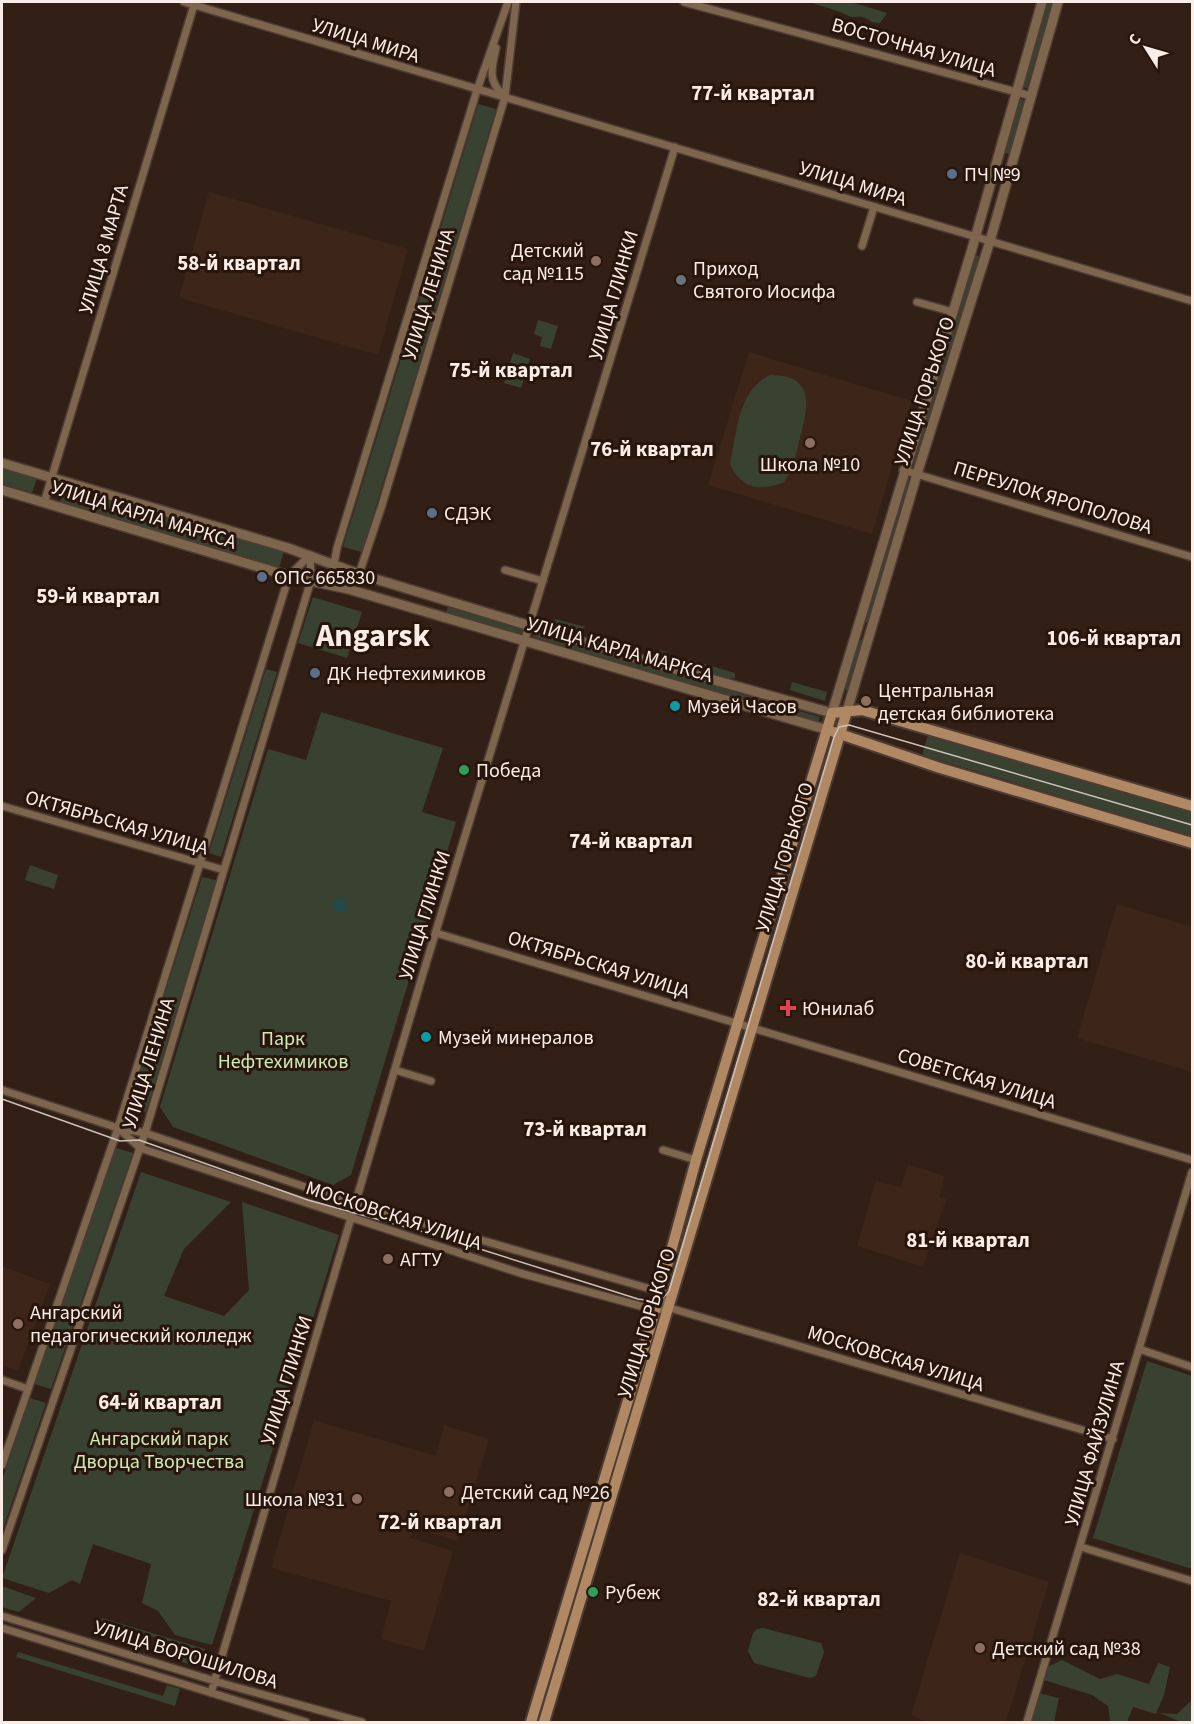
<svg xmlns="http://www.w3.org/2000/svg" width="1194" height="1724" font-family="'Source Sans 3',sans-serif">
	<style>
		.built { fill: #3e2519 }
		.green { fill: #394231 }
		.water { fill: #24494a }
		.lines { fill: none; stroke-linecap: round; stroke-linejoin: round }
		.minor-casing { stroke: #4e3c33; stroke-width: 10 }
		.tertiary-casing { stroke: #4e3c33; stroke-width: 12 }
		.secondary-casing { stroke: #4e3c33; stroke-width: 14 }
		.minor { stroke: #7d654e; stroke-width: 7 }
		.tertiary { stroke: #7d654e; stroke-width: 9 }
		.secondary { stroke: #b08964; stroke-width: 10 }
		.tram { stroke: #cec0b9; stroke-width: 1.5 }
		.service-dot { fill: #5c6f8a; stroke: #28160d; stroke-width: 2 }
		.education-dot { fill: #8d6e63; stroke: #28160d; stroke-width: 2 }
		.worship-dot { fill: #6b7280; stroke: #28160d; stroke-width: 2 }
		.culture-dot { fill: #0f9aa8; stroke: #28160d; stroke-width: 2 }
		.leisure-dot { fill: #2e9e5b; stroke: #28160d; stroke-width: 2 }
		.health-dot { fill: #e0444e; stroke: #28160d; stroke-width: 2 }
		.labels { text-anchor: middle; stroke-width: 6; stroke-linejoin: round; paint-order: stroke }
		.street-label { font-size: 20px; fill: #faede7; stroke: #28160d }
		.poi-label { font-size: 20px; fill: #faede7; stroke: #28160d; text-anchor: start }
		.park-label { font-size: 20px; fill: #cfe9b7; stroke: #28160d }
		.neighbourhood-label { font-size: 21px; font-weight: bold; fill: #faede7; stroke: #28160d }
		.town-label { font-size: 32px; font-weight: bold; fill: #faede7; stroke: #28160d }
	</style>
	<rect width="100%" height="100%" fill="#321f16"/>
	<path class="built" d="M209,192l199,57 -30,106 -199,-57z
		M749,352l163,49 -40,133 -164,-49z
		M1117,904l75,23v145l-115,-34z
		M908,1164l37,12 -6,21 7,2 -23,68 -66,-21 19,-66 25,8z
		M2,1266l48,18 -32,87 -16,-6z
		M314,1420l122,36 8,-31 45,14 -31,102 -44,-13 -4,10 43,13 -29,100 -43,-12 10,-38 -120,-33z
		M960,1553l89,29 -43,140h-80l-15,-7z"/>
	<path class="green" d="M808,2h43l36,11 -7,10c-9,0 -10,-3 -17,-6 -5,-1 -10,1 -14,-1 -13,-6 -27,-10 -41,-14z
		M1046,2h7l-26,86 -5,-1z
		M1018,98l6,2 -14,54 -6,-1z
		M478,104l18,5 -60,200 -18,-6z
		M974,254l8,4 -65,207 -7,-3z
		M414,316l18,6 -70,230 -19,-5z
		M538,320l20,6 -7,23 -11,-3 2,-9 -8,-3z
		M513,353l17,6 -9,29 -17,-5z
		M770,375c46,0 38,31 30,63 -4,16 -7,31 -16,44 -24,10 -43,7 -54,-18 7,-32 8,-74 40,-89z
		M2,468l35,10 -5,15 -30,-9z
		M905,478l7,2 -41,144 -7,-3z
		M65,486l219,65 -5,17 -219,-65z
		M313,597l49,15 -15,46 -49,-15z
		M448,607l75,22 -1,5 -76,-22z
		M555,619l31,8 -14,6 -19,-6z
		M534,633l286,84 -2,5 -285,-85z
		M858,639l8,2 -15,50 -7,-2z
		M659,650l8,2 6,9 10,1 5,-3 47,14v5l-8,1 -67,-20z
		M266,669l11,3 -56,185 -12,-4z
		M792,682l35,10 -2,9 -35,-11z
		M321,712l122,36 -21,64 34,10 -105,353 -18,10 -160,-58 -13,-20 108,-358 38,11z
		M928,735l264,77v24l-270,-81z
		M30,865l28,10 -4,14 -29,-9z
		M202,877l14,3 -70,232 -17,-6z
		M116,1148l17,5 -82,236 -17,-5z
		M141,1172l90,30 -47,47 -20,47 60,20 25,-26 -7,-88 97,33 -127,410 -37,-10 -17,-24 -16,-8 9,-39 -58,-20 -13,40 -8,-4 -23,13 -47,-15z
		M645,1356l3,8 -64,214 -4,-2z
		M1147,1361l45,15v193l-99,-31z
		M30,1398l16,5 -44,129v-52z
		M577,1583l5,2 -41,137h-6z
		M2,1586l34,12 -17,14 -17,-5z
		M102,1618l103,31 -6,18 -24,-7 -2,-4 1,-13 -73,-22z
		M763,1628l58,15 3,9 -8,24 -6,2 -56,-15 -6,-12 5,-18 4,-4z
		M18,1652l145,44 4,-11 13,4 -5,17 -159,-49z
		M1062,1660l38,19 17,-5 32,10 9,-21 12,4 -6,28 -8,19 -23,-7 -6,15h-22l5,-1 -2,-15 -16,-11 -48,-15 2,-12z
		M1038,1693l21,5 -5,24h-24z
		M1192,1700v22h-11l-21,-9 17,1z"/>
	<path class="water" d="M333 905a7 7 0 1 1 14 0a7 7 0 1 1-14 0Z"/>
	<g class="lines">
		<defs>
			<path id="minor" d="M184,2l1008,299
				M684,2l347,94
				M496,48c-4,19 -9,32 7,47
				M862,246l12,-39
				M917,302l36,10
				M411,309l27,9
				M903,470l289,87
				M44,503l150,-498
				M505,570l38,11
				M336,586l-2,-22 3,-16 140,-458 31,-88
				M348,589l11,-15 23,-69 123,-408 11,-95
				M2,806l222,64
				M436,933l756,227
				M395,1070l36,11
				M2,1090l116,38 27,5 211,71 298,86 16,18
				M118,1128l22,20 380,125 135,37 15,-2 443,131
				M663,1150l33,10
				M1139,1349l53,18
				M2,1380l26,9
				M2,1465l116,-337 171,-552 21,-21
				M1081,1547l111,34
				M2,1550l143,-417 166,-553 -1,-25
				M2,1616l226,69 134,37
				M2,1628l304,94
				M211,1693l211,-716 253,-830
				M1027,1722l165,-550"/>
			<path id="tertiary" d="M2,463l286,85 71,26 280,85 193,54 140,-464 70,-247
				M2,490l287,86 59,13 480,141
				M847,711l70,-237 73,-233 68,-239"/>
			<path id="secondary" d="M834,732l106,36 252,75
				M531,1722l121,-401 44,-161 136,-447 30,-3 330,96
				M544,1722l303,-1011"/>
		</defs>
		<use href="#minor" class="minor-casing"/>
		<use href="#tertiary" class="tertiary-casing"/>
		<use href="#secondary" class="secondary-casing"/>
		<use href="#minor" class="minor"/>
		<use href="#tertiary" class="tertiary"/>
		<use href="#secondary" class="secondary"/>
		<path class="tram" d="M2,1099l118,42 19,-1 169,60 137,38 193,61c12,2 25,3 31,-8l165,-554 5,-10 10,-2 343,100"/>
	</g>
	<g class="service-dot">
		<circle cx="952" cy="174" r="6"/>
		<circle cx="432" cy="513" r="6"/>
		<circle cx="262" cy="577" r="6"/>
		<circle cx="315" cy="673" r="6"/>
	</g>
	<g class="education-dot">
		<circle cx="596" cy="261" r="6"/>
		<circle cx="810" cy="443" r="6"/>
		<circle cx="866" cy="701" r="6"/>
		<circle cx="388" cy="1259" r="6"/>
		<circle cx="18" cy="1324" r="6"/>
		<circle cx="449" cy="1492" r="6"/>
		<circle cx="357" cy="1499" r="6"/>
		<circle cx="980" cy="1648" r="6"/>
	</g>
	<circle class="worship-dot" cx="681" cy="280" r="6"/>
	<g class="culture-dot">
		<circle cx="675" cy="706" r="6"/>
		<circle cx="426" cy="1037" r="6"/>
	</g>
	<g class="leisure-dot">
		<circle cx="464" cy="770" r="6"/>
		<circle cx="593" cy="1592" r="6"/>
	</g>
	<path class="health-dot" d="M785 999h6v6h6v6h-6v6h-6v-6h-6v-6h6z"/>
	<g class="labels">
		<g class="street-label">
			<text transform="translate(366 40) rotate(17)" y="7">УЛИЦА МИРА</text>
			<text transform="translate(914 47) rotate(16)" y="7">ВОСТОЧНАЯ УЛИЦА</text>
			<text transform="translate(853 183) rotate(17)" y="7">УЛИЦА МИРА</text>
			<text transform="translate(103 249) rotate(-74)" y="7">УЛИЦА 8 МАРТА</text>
			<text transform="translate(428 294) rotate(-73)" y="7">УЛИЦА ЛЕНИНА</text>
			<text transform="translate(613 295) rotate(-74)" y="7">УЛИЦА ГЛИНКИ</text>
			<text transform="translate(924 391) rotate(-72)" y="7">УЛИЦА ГОРЬКОГО</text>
			<text transform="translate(1053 497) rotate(17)" y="7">ПЕРЕУЛОК ЯРОПОЛОВА</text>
			<text transform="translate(144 514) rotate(17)" y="7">УЛИЦА КАРЛА МАРКСА</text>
			<text transform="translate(620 649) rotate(16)" y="7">УЛИЦА КАРЛА МАРКСА</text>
			<text transform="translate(117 822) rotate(16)" y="7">ОКТЯБРЬСКАЯ УЛИЦА</text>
			<text transform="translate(784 857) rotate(-73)" y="7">УЛИЦА ГОРЬКОГО</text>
			<text transform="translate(424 915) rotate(-73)" y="7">УЛИЦА ГЛИНКИ</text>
			<text transform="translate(599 964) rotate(17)" y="7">ОКТЯБРЬСКАЯ УЛИЦА</text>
			<text transform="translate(148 1063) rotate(-73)" y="7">УЛИЦА ЛЕНИНА</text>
			<text transform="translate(977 1078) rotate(17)" y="7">СОВЕТСКАЯ УЛИЦА</text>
			<text transform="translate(394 1215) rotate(18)" y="7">МОСКОВСКАЯ УЛИЦА</text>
			<text transform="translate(646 1323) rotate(-73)" y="7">УЛИЦА ГОРЬКОГО</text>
			<text transform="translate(896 1358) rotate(17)" y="7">МОСКОВСКАЯ УЛИЦА</text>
			<text transform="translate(286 1380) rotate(-73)" y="7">УЛИЦА ГЛИНКИ</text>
			<text transform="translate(1094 1443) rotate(-74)" y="7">УЛИЦА ФАЙЗУЛИНА</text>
			<text transform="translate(186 1654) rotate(17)" y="7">УЛИЦА ВОРОШИЛОВА</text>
		</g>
		<g class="poi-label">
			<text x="964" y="181">ПЧ №9</text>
			<text x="584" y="257" text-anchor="end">Детский<tspan x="584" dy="23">сад №115</tspan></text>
			<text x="693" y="275">Приход<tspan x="693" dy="23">Святого Иосифа</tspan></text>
			<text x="810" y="471" text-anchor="middle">Школа №10</text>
			<text x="444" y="520">СДЭК</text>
			<text x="274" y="584">ОПС 665830</text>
			<text x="327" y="680">ДК Нефтехимиков</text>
			<text x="878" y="697">Центральная<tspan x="878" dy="23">детская библиотека</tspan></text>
			<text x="687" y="713">Музей Часов</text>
			<text x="476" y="777">Победа</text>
			<text x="802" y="1015">Юнилаб</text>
			<text x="438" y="1044">Музей минералов</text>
			<text x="400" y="1266">АГТУ</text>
			<text x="30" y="1319">Ангарский<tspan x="30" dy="23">педагогический колледж</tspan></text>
			<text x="461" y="1499">Детский сад №26</text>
			<text x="345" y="1506" text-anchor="end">Школа №31</text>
			<text x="605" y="1599">Рубеж</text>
			<text x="992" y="1655">Детский сад №38</text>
		</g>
		<g class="park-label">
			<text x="283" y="1045">Парк<tspan x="283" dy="23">Нефтехимиков</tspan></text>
			<text x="159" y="1445">Ангарский парк<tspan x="159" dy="23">Дворца Творчества</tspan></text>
		</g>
		<g class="neighbourhood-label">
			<text x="753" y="100">77-й квартал</text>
			<text x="239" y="270">58-й квартал</text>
			<text x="511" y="377">75-й квартал</text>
			<text x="652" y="456">76-й квартал</text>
			<text x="98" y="603">59-й квартал</text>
			<text x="1114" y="645">106-й квартал</text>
			<text x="631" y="848">74-й квартал</text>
			<text x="1027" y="968">80-й квартал</text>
			<text x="585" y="1136">73-й квартал</text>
			<text x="968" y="1247">81-й квартал</text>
			<text x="160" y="1409">64-й квартал</text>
			<text x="440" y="1529">72-й квартал</text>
			<text x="819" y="1606">82-й квартал</text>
		</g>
		<g class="town-label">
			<text x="373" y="646">Angarsk</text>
		</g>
	</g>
	<rect width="1194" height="1724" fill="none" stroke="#faede7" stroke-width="6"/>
	<g transform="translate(1146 48) rotate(307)" stroke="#28160d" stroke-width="4.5" paint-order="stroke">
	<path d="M0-4.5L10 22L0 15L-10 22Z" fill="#faede7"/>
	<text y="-9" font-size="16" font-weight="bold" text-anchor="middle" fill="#faede7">С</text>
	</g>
</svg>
